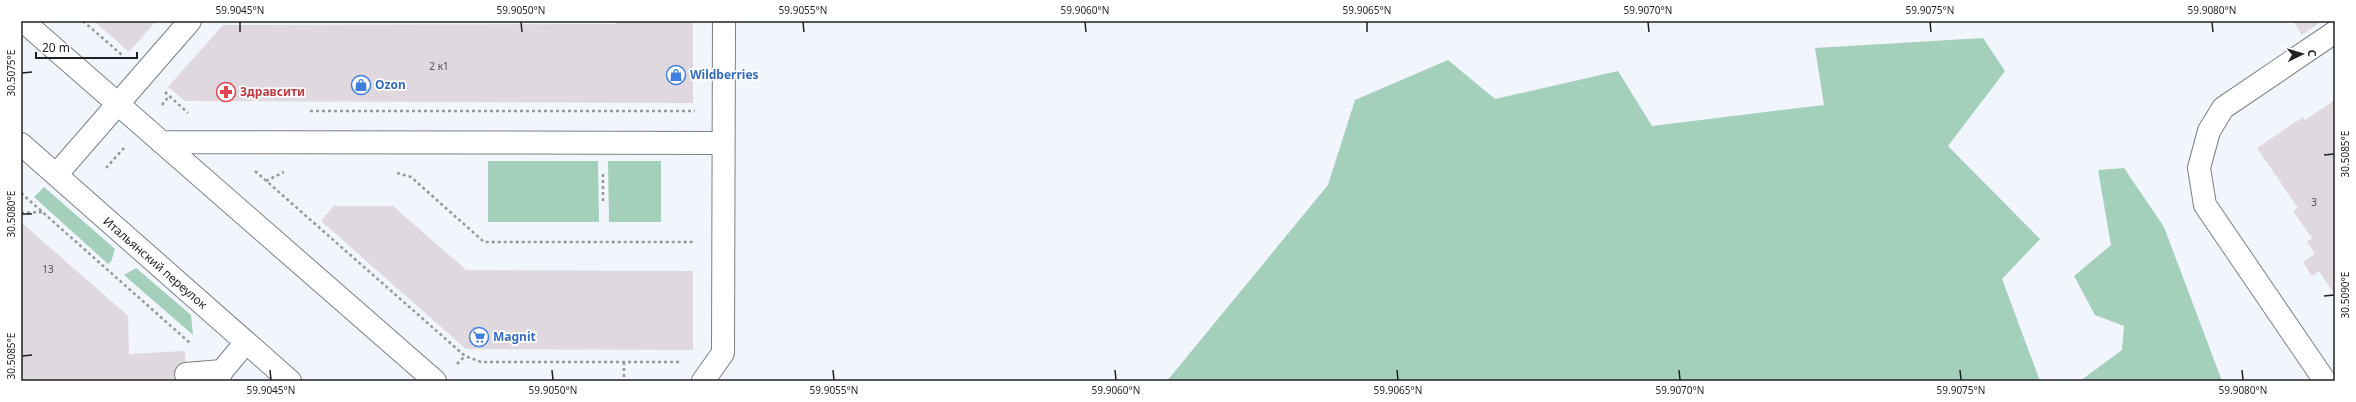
<svg xmlns="http://www.w3.org/2000/svg" width="2356" height="402" font-family="'Noto Sans',sans-serif">
	<style>
		.green { fill: #a4cfba }
		.building { fill: #dfd8de }
		.lines { fill: none; stroke-linecap: round; stroke-linejoin: round }
		.minor-casing { stroke: #7c8086; stroke-width: 24 }
		.path { stroke: #95989d; stroke-width: 2.5; stroke-dasharray: 3 3; stroke-linecap: butt }
		.minor { stroke: #fff; stroke-width: 22 }
		.ticks { fill: none; stroke: #1f2023; stroke-width: 1.5 }
		.labels { text-anchor: middle; stroke-width: 3.5; stroke-linejoin: round; paint-order: stroke }
		.number-label { font-size: 10px; fill: #4f4e52 }
		.shop-label { font-size: 12px; font-weight: bold; fill: #366cbe; stroke: #fff; text-anchor: start }
		.health-label { font-size: 12px; font-weight: bold; fill: #be3a42; stroke: #fff; text-anchor: start }
		.street-label { font-size: 12px; fill: #1f2023; stroke: #fff }
		.neatline { fill: none; stroke: #1f2023; stroke-width: 1.5 }
		.ticks-label { font-size: 10px; text-anchor: middle; fill: #1f2023 }
	</style>
	<rect width="100%" height="100%" fill="#f1f5fc"/>
	<path class="green" d="M1983,38l22,33 -57,75 92,93 -38,40 38,102h-873l161,-196 27,-85 93,-40 47,39 123,-28 34,55 172,-21 -9,-57z
		M488,161h110l1,61h-111z
		M608,161h53v61h-52z
		M2124,168l40,59 58,154h-142l42,-31 2,-24 -29,-11 -21,-39 37,-31 -13,-75z
		M44,187l71,62 -4,13 -3,2 -74,-67z
		M136,268l55,47 2,20 -69,-60z"/>
	<path class="building" d="M94,21h62l-27,31z
		M615,21h78v82l-508,-2 -17,-14 55,-62 386,-1h6z
		M2293,21h29l-20,14z
		M2335,100v195l-16,-24 -7,5 -9,-14 12,-8 -8,-12 5,-4 -19,-27 5,-3 -41,-60 46,-31 2,3z
		M334,206h59l73,64 227,1v79l-227,-1 -145,-128z
		M21,222l107,94 1,38 56,-3 2,30h-166z"/>
	<g class="lines">
		<defs>
			<path id="minor" d="M23,21l412,360
				M161,142l562,1
				M21,144l269,237
				M56,175l134,-154
				M186,374l36,-3
				M218,381l4,-10 24,-29
				M703,381l20,-28 1,-332
				M2325,381l-120,-176 -6,-37 10,-37 14,-23 112,-76"/>
		</defs>
		<use href="#minor" class="minor-casing"/>
		<path class="path" d="M83,21l39,34
			M165,92l23,21
			M162,105l7,-9
			M310,111h385
			M106,168l18,-20
			M255,171l210,185 16,6h199
			M397,173l14,4 73,65h211
			M266,181l18,-9
			M21,193l169,150
			M603,201v-30
			M21,213l21,-1
			M624,362v19
			M457,364l8,-8"/>
		<use href="#minor" class="minor"/>
	</g>
	<path class="ticks" d="M240,22v10M521,22l1,10M803,22l1,10M1085,22l1,10M1367,22v10M1648,22l1,10M1930,22l1,10M2212,22l1,10M22,73l10,-1M2324,155l10,-1M22,214h10M2324,296l10,-1M22,356l10,-1M270,370l1,10M552,370l1,10M833,370l1,10M1115,370l1,10M1397,370l1,10M1679,370l1,10M1960,370l1,10M2242,370l1,10"/>
	<defs>
		<symbol id="shop-ring" viewBox="-11 -11 22 22"><circle r="9.5" fill="#fff" stroke="#3f7fe0" stroke-width="1.5"/><path d="M-5-2.5h2.3a2.7 3.5 0 0 1 5.4 0H5L5.5 6h-11ZM-1.5-2.5h3a1.5 2.3 0 0 0-3 0Z" fill="#3f7fe0"/></symbol>
		<symbol id="pharmacy-ring" viewBox="-11 -11 22 22"><circle r="9.5" fill="#fff" stroke="#e0444e" stroke-width="1.5"/><path d="M-2-6h4v4h4v4h-4v4h-4v-4h-4v-4h4Z" fill="#e0444e"/></symbol>
		<symbol id="supermarket-ring" viewBox="-11 -11 22 22"><circle r="9.5" fill="#fff" stroke="#3f7fe0" stroke-width="1.5"/><path d="M-6-5.5h2.5l.6 2H6L4.5 2H-2.5L-4.4-4H-6ZM-1.5 3.2a1.3 1.3 0 1 0 .1 0ZM3 3.2a1.3 1.3 0 1 0 .1 0Z" fill="#3f7fe0"/></symbol>
	</defs>
	<g fill-rule="evenodd">
		<use href="#shop-ring" x="665" y="64" width="22" height="22"/>
		<use href="#shop-ring" x="350" y="74" width="22" height="22"/>
		<use href="#pharmacy-ring" x="215" y="81" width="22" height="22"/>
		<use href="#supermarket-ring" x="468" y="326" width="22" height="22"/>
	</g>
	<g class="labels">
		<g class="number-label">
			<text x="439" y="70">2 к1</text>
			<text x="2314" y="206">3</text>
			<text x="48" y="273">13</text>
		</g>
		<g class="shop-label">
			<text x="690" y="79">Wildberries</text>
			<text x="375" y="89">Ozon</text>
			<text x="493" y="341">Magnit</text>
		</g>
		<g class="health-label">
			<text x="240" y="96">Здравсити</text>
		</g>
		<g class="street-label">
			<text transform="translate(155 263) rotate(41)" y="4">Итальянский переулок</text>
		</g>
	</g>
	<rect width="2356" height="402" fill="none" stroke="#ffffff" stroke-width="44"/>
	<g transform="translate(2302 54) rotate(85)" stroke="#ffffff" stroke-width="3" paint-order="stroke">
	<path d="M0-3L7 15L0 10L-7 15Z" fill="#1f2023"/>
	<text y="-6" font-size="11" font-weight="bold" text-anchor="middle" fill="#1f2023">С</text>
	</g>
	<path d="M36 52v6h101v-6" fill="none" stroke="#1f2023" stroke-width="2"/>
	<text x="42" y="52" font-size="12" fill="#1f2023" stroke="#ffffff" stroke-width="3" paint-order="stroke">20 m</text>
	<rect x="22" y="22" width="2312" height="358" class="neatline"/>
	<g class="ticks-label">
		<text x="240" y="14">59.9045°N</text>
		<text x="521" y="14">59.9050°N</text>
		<text x="803" y="14">59.9055°N</text>
		<text x="1085" y="14">59.9060°N</text>
		<text x="1367" y="14">59.9065°N</text>
		<text x="1648" y="14">59.9070°N</text>
		<text x="1930" y="14">59.9075°N</text>
		<text x="2212" y="14">59.9080°N</text>
		<text transform="translate(11 73) rotate(-90)" y="4">30.5075°E</text>
		<text transform="translate(2345 154) rotate(-90)" y="4">30.5085°E</text>
		<text transform="translate(11 214) rotate(-90)" y="4">30.5080°E</text>
		<text transform="translate(2345 295) rotate(-90)" y="4">30.5090°E</text>
		<text transform="translate(11 356) rotate(-90)" y="4">30.5085°E</text>
		<text x="271" y="394">59.9045°N</text>
		<text x="553" y="394">59.9050°N</text>
		<text x="834" y="394">59.9055°N</text>
		<text x="1116" y="394">59.9060°N</text>
		<text x="1398" y="394">59.9065°N</text>
		<text x="1680" y="394">59.9070°N</text>
		<text x="1961" y="394">59.9075°N</text>
		<text x="2243" y="394">59.9080°N</text>
	</g>
</svg>
